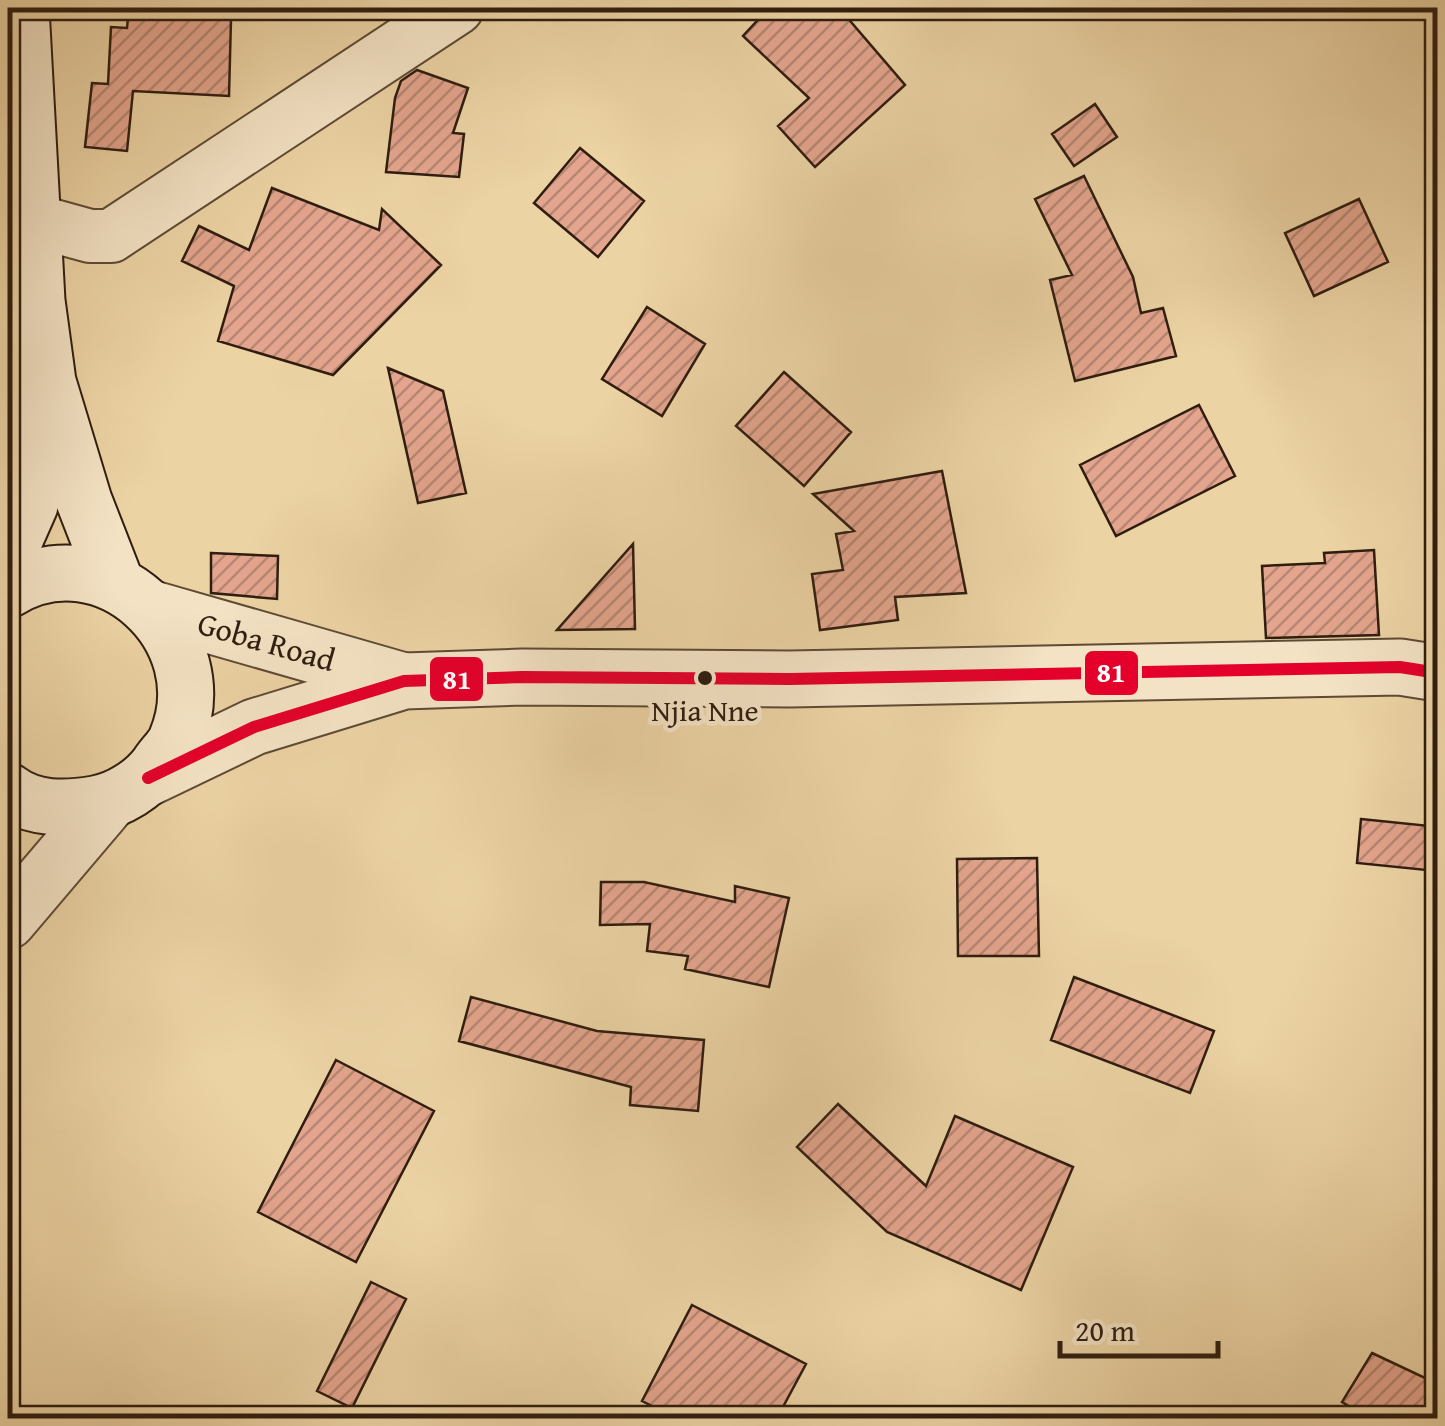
<svg xmlns="http://www.w3.org/2000/svg" width="1445" height="1426" font-family="'Gentium Book Plus',serif">
	<style>
		.building { fill: url(#building-hatch); stroke: #2f1d10; stroke-width: 2.5 }
		.lines { fill: none; stroke-linecap: round; stroke-linejoin: round }
		.minor-casing { stroke: #5e4a35; stroke-width: 56 }
		.tertiary-casing { stroke: #5e4a35; stroke-width: 59 }
		.secondary-casing { stroke: #2f1d10; stroke-width: 59 }
		.minor { stroke: #f3e2c4; stroke-width: 52 }
		.tertiary { stroke: #f3e2c4; stroke-width: 55 }
		.secondary { stroke: #f3e2c4; stroke-width: 55 }
		.bus-1-casing { stroke: #f3e2c4; stroke-width: 20 }
		.bus-1 { stroke: #e4002b; stroke-width: 12 }
		.bus-dot { fill: #2f1d10; stroke: #f3e2c4; stroke-width: 4 }
		.labels { text-anchor: middle; stroke-width: 9; stroke-linejoin: round; paint-order: stroke }
		.bus-label { font-size: 30px; fill: #2f1d10; stroke: #f3e2c4 }
		.street-label { font-size: 32px; fill: #2f1d10; stroke: #f3e2c4 }
		.line-badge { stroke: #f3e2c4; stroke-width: 4 }
		.badge-label { font-size: 28px; text-anchor: middle; font-weight: bold; fill: #fff }
	</style>
	<defs>
		<pattern id="building-hatch" width="6" height="6" patternUnits="userSpaceOnUse" patternTransform="scale(2.5)"><rect width="6" height="6" fill="#e3a58d"/><path d="M-1 1l2-2M0 6l6-6M5 7l2-2" fill="none" stroke="#b88672"/></pattern>
	</defs>
	<rect width="100%" height="100%" fill="#ecd3a4"/>
	<filter id="stains"><feTurbulence type="fractalNoise" baseFrequency=".002" numOctaves="4"/><feColorMatrix values="0 0 0 0 .2 0 0 0 0 .09 0 0 0 0 .02 0 0 0 .5 -.17"/></filter>
	<radialGradient id="worn" r=".72"><stop offset=".6" stop-color="#630" stop-opacity="0"/><stop offset="1" stop-color="#630" stop-opacity=".3"/></radialGradient>
	<path class="building" d="M769,8h70l66,77 -90,82 -37,-41 31,-28 -66,-62z
		M128,17l103,2 -2,77 -96,-5 -6,60 -42,-4 7,-64 16,1 3,-57 16,1z
		M417,70l51,18 -15,45 11,1 -5,43 -73,-5 9,-74 6,-17z
		M1095,104l22,33 -43,29 -22,-32z
		M580,148l64,53 -46,56 -64,-54z
		M1084,176l49,101 8,36 22,-5 13,48 -101,25 -25,-101 22,-5 -37,-76z
		M272,188l107,42 3,-21 59,56 -108,110 -115,-34 16,-55 -52,-25 17,-35 50,24z
		M1359,199l29,63 -74,34 -29,-63z
		M647,307l58,37 -43,72 -60,-37z
		M388,368l55,23 23,102 -48,10z
		M784,372l67,60 -47,54 -68,-60z
		M1199,405l36,71 -119,60 -36,-71z
		M942,471l24,122 -71,4 3,23 -78,10 -8,-56 31,-4 -7,-36 18,-3 -41,-37z
		M633,544l2,85 -78,1z
		M1374,550l5,85 -113,3 -4,-72 63,-3 -1,-10z
		M211,553l67,3 -1,43 -66,-6z
		M1361,819l69,7 -4,44 -69,-7z
		M1037,858l2,98h-81l-1,-97z
		M601,882h43l91,20v-16l54,12 -20,89 -84,-18 3,-13 -41,-5 3,-27 -50,1z
		M1074,977l140,54 -24,62 -139,-53z
		M471,997l126,34 107,9 -6,71 -68,-6 1,-18 -172,-46z
		M336,1060l98,51 -78,151 -98,-50z
		M838,1104l88,82 29,-70 118,51 -52,123 -134,-58 -90,-85z
		M371,1282l35,17 -54,109 -35,-17z
		M692,1305l114,59 -29,54h-101l-34,-17z
		M1372,1353l66,31v8l-14,26h-55l-27,-16z"/>
	<g class="lines">
		<defs>
			<path id="minor" d="M32,220l58,16h21l346,-228"/>
			<g id="tertiary">
				<path id="s1" d="M153,609l251,72"/>
				<path d="M148,778l106,-51 150,-46 118,-4 268,2 610,-12 38,6"/>
				<path d="M8,921l101,-119"/>
			</g>
			<path id="secondary" d="M21,8l16,293 11,81 36,119 32,82
				M8,555l22,-50 15,-105
				M8,590c96,-59 212,47 168,150 -4,9 -13,17 -18,25 -14,19 -39,35 -63,39 -30,5 -62,6 -87,-13"/>
		</defs>
		<use href="#minor" class="minor-casing"/>
		<use href="#tertiary" class="tertiary-casing"/>
		<use href="#secondary" class="secondary-casing"/>
		<use href="#minor" class="minor"/>
		<use href="#tertiary" class="tertiary"/>
		<use href="#secondary" class="secondary"/>
		<defs>
			<path id="bus-1" d="M148,778l106,-51 150,-46 118,-4 268,2 610,-12 38,6"/>
		</defs>
		<use href="#bus-1" class="bus-1-casing"/>
		<use href="#bus-1" class="bus-1"/>
	</g>
	<circle class="bus-dot" cx="705" cy="678" r="9"/>
	<g class="labels">
		<g class="bus-label">
			<text x="705" y="721">Njia Nne</text>
		</g>
		<g class="street-label">
			<text dy="11" stroke="none"><textPath href="#s1" startOffset="118">Goba Road</textPath></text>
		</g>
	</g>
	<g class="line-badge">
		<rect x="1083" y="649" width="57" height="48" rx="10" fill="#e4002b"/>
		<rect x="428" y="655" width="57" height="48" rx="10" fill="#e4002b"/>
	</g>
	<g class="badge-label">
		<text x="1111" y="682">81</text>
		<text x="457" y="689">81</text>
	</g>
	<rect width="1445" height="1426" fill="none" stroke="#ecd3a4" stroke-width="40"/>
	<rect x="10" y="10" width="1425" height="1406" fill="none" stroke="#2f1d10" stroke-width="5"/>
	<rect x="20" y="20" width="1405" height="1386" fill="none" stroke="#2f1d10" stroke-width="2.5"/>
	<path d="M1060 1341v15h158v-15" fill="none" stroke="#2f1d10" stroke-width="5"/>
	<text x="1075" y="1341" font-size="30" fill="#2f1d10" stroke="#f3e2c4" stroke-width="8" paint-order="stroke">20 m</text>
	<rect width="100%" height="100%" filter="url(#stains)"/>
	<rect width="100%" height="100%" fill="url(#worn)"/>
</svg>
